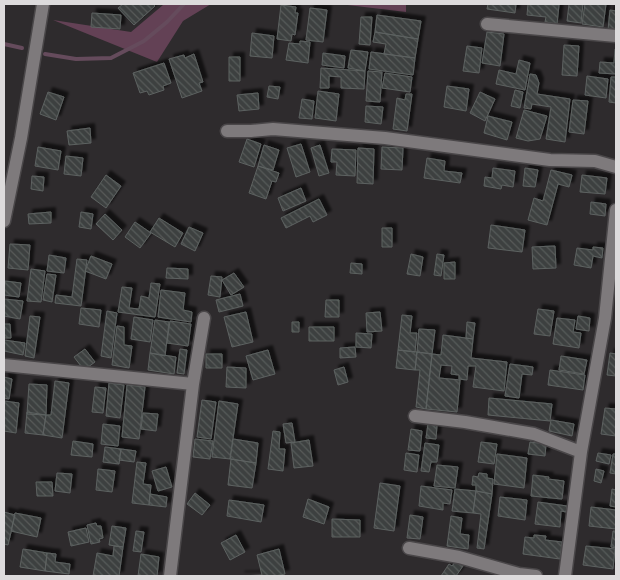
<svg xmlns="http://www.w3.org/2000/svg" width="620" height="580" font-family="Montserrat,sans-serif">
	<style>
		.green { fill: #634155 }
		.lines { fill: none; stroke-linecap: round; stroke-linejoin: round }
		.stream { stroke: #654b5c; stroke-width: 4 }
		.building { fill: url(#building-back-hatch); stroke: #5d6261; filter: url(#shadow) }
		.minor-casing { stroke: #4a4749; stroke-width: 15 }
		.minor { stroke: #7e7a7c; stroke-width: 12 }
	</style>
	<defs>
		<pattern id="building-back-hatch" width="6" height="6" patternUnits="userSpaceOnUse" patternTransform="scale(1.25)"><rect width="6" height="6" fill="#3c403f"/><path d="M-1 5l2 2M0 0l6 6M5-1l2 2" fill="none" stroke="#585b5a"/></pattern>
		<filter id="shadow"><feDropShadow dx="4.5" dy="-4.5" stdDeviation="1" flood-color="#0009"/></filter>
	</defs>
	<rect width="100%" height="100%" fill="#2e2b2d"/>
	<path class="green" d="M161,4h50l-28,17 -26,41 -104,-42 78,12 32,-27z
		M339,4h67v8z"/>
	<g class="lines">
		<path class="stream" d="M4,44l18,4
			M45,54l31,5 35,-1 33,-17 23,-19 17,-18"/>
	</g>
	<path class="building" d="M123,4h30l2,2 -21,19 -16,-17z
		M488,4h28l-1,9 -28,-4z
		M528,4l31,1 -2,19 -12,-2 1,-5 -19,-2z
		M569,4h14l-2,19 -14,-2z
		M585,4h21l-3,23 -21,-3z
		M281,5l15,2 -1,6h3l-3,22 -3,-1 -1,7 -14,-2z
		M310,8l17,2 -4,32 -17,-2z
		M610,10l6,1v20l-8,-1z
		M92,13l29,2 -1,14 -29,-2z
		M377,15l44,6 -3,18 -43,-7z
		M361,17h11l-2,28 -11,-1z
		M375,32l43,7 -3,19 -31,-4 2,-10 -13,-2z
		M487,32l17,2 -4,32 -18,-3z
		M252,33l22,3 -2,22 -22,-2z
		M300,41l10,1 -2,21 -22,-3 3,-17 11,1z
		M564,45l15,1 -2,30 -15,-1z
		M467,46l15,2 -3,25 -16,-2z
		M615,49l1,1v24l-17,-1 1,-11 14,1z
		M351,50l17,2 -3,19 -17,-3z
		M371,52l44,6 -2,17 -44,-6z
		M323,53l22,3 -1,12 -22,-3z
		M194,54l9,28 -4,1 3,8 -20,7 -13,-39 15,-4 1,3z
		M229,57h11v24h-11z
		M519,60l11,3 -5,27 -29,-6 3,-14 17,4z
		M164,63l7,20 -8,3 1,4 -15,5 -2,-4 -7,2 -7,-20z
		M321,68l44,3 -1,18 -23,-1v-11l-12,-1v12h-9z
		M368,71l14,1 -2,30 -14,-1z
		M385,73l27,4 -2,15 -28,-4z
		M530,74l6,1 3,8 -2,11 33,5 -5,43 -19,-3 5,-32 -19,-3 -1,5 -7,-1z
		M587,76l21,3 -2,19 -21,-3z
		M611,77h5v26l-7,-1z
		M269,86l11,1 -2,12 -11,-2z
		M447,86l22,3 -3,22 -22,-4z
		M515,90l8,2 -3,16 -9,-2z
		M318,91l21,3 -3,27 -21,-3z
		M48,92l16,5 -8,23 -16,-6z
		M480,92l15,7 -10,22 -15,-8z
		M258,93l1,16 -20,2 -2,-16z
		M406,94h6l-5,37 -14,-2 4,-31 8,2z
		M302,99l12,2 -2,18 -13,-1z
		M573,100l15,1 -4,33 -15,-2z
		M366,106l17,1 -2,17 -16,-2z
		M524,110l23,6 -7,23 -12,2 -12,-3z
		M488,116l24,6 -5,18 -23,-7z
		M90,128l1,15 -22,2 -2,-14z
		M247,139l14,5 -7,23 -15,-5z
		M301,144l9,28 -14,5 -9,-29z
		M264,145l15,5 -6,20 -15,-4z
		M320,145l9,28 -10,3 -8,-28z
		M38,147l23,4 -3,19 -23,-4z
		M382,147l21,1 -1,22 -21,-1z
		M358,148l16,1 -1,35 -16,-1z
		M332,149l24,1 -1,26 -19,-1 1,-13h-6z
		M66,156l17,2 -2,18 -17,-2z
		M427,158l18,3 -1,10 18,2 -2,10 -36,-5z
		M258,166l21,7 -3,9 -4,-1 -6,18 -17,-6z
		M493,168l22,3 -2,16 -11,-2 -1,4 -17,-3 1,-9 7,1z
		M525,168l13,2 -3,17 -12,-1z
		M551,170l21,5 -3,12 -11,-3 -11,41 -19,-5 6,-22 9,3z
		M106,175l15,11 -15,22 -15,-11z
		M582,175l25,3 -2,16 -25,-2z
		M32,176l12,1 -1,14 -12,-2z
		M301,188l5,13 -23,10 -5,-13z
		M319,199l8,16 -14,7 -3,-6 -24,12 -5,-10z
		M591,202l15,2 -1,12 -15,-2z
		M51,212v11l-22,1 -1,-10z
		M81,212l12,2 -2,15 -12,-2z
		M105,214l17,16 -9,10 -17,-16z
		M159,218l24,15 -8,14 -25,-15z
		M135,222l16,11 -11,15 -15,-11z
		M491,225l34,5 -3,22 -34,-4z
		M189,227l14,6 -8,18 -14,-7z
		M382,228h10v19h-10z
		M10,244l20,1 -2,25 -20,-2z
		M555,246l1,22 -23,1 -1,-22z
		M593,247l10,1 -1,10 -9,-2 -2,12 -17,-3 3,-17 16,2z
		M411,254l12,3 -3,19 -13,-2z
		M437,254l7,1 -3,21 -7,-1z
		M49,255l17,3 -2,15 -17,-2z
		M91,256l21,8 -6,15 -21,-8z
		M77,259l10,1 -6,46 -26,-3 1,-8 16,2z
		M455,262v17h-11v-16z
		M351,263l11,1v10l-12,-1z
		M167,268l21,1v10l-22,-1z
		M31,269l14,2 -4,31 -14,-1z
		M234,273l10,14 -13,8 -9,-15z
		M47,274l9,1 -4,27 -9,-2z
		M211,276l11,1 -2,20 -12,-2z
		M5,281l16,2 -2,14 -15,-2z
		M151,283l9,1 -5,33 -37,-5 4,-25 10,1 -3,20 10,1 2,-13 8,2z
		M161,290l24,3 -2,17 9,2 -1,10 -33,-5z
		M240,294l3,12 -24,6 -3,-12z
		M4,299l19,2 -3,18 -16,-3z
		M326,300h13v17h-14z
		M81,308l20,2 -2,17 -20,-3z
		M538,309l16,2 -4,25 -16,-2z
		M107,311l10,2 -6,45 -10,-2z
		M246,312l7,30 -21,5 -8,-30z
		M380,312l2,19 -15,1 -1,-19z
		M402,315l10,1 -2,17h7l-2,19 -17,-2z
		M30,316l10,1 -6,41 -9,-2z
		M578,316l12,2 -1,13 -13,-2z
		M134,317l19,3 -3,22 -19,-3z
		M557,318l18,2 -2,12 8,1 -2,15 -26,-4z
		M155,320l14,2 -4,34 -15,-3z
		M170,321l21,3 -3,22 -21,-3z
		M292,322h7v10h-7z
		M467,322l8,1 -2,16 -7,-1z
		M4,324h6l1,14h-7z
		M117,326l7,1v18l8,1 -3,22 -17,-3z
		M309,327h25v14h-25z
		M419,329l16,1 -3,24 -15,-2z
		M356,333l16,1 -1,14 -15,-1z
		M443,335l30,4 -2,19 36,4 -3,29 -31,-4 3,-21h-8l-1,14 -8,-1v-4l-8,-1 1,-8 -11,-1 -2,13 21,2 -3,32 -31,-3 6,-55 9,1z
		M4,340l21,3 -2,12 -19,-4z
		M355,347l1,10 -16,1v-10z
		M85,349l10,13 -11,8 -10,-13z
		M180,349l7,1 -3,24 -7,-1z
		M268,350l7,24 -22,6 -7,-24z
		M398,350l19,2 -2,18 -19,-2z
		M417,352l15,2 -6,55 -10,-2 4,-37h-5z
		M150,353l26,4 -2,17 -26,-4z
		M610,353l6,1v22l-9,-1z
		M206,354h16v14h-16z
		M561,356l26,4 -3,14 -25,-4z
		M510,364l23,3 -1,8 -10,-1 -3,24 -14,-2z
		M227,367l19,1v20l-20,-1z
		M344,367l4,15 -10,3 -4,-15z
		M550,370l35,5 -2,15 -35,-5z
		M4,377l8,2 -3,20 -5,-1z
		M55,381l14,2 -7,55 -19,-3 3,-20h5z
		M109,383l15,2 -4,33 -14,-2z
		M29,384l18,1 -1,30 -19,-1z
		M127,385l18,2 -6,52 -17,-2z
		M95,387l11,1 -3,25 -11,-1z
		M489,398l63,6 -2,17 -62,-6z
		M202,400l14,2 -5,37 -14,-2z
		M4,401l15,2 -3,30 -12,-2z
		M219,401l19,3 -8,55 -18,-2z
		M605,408l11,1v27l-15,-2z
		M27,412l19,3 -3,20 -18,-2z
		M143,413l15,1 -2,17 -15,-2z
		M551,420l23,4 -2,12 -23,-5z
		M292,423l3,19 -9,1 -3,-19z
		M103,424l17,2 -2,20 -17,-2z
		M428,424l9,1 -1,14 -10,-1z
		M411,429l11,2 -2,20 -12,-1z
		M273,431l7,1 -1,17h6l-2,22 -15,-2z
		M195,439l18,2 -3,18 -17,-2z
		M233,439l25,4 -2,20 -26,-4z
		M309,440l4,26 -19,2 -3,-25z
		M73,441l20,3 -1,13 -21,-2z
		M481,442l16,2 -3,20 -16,-2z
		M530,442l16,2 -1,12 -17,-2z
		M425,443l14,2 -2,17h-6l-2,10 -8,-1z
		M105,447l16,2 -2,15 -16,-2z
		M121,449l15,2 -2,11 -15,-2z
		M406,453l13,2 -2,17 -13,-2z
		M598,453l13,2 -2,9 -13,-3z
		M497,454l30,4 -3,30 -30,-4z
		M613,454h3v20l-6,-1z
		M231,459l25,4 -4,25 -24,-3z
		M137,462l9,1 -3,21 8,1 -2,20 -17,-2z
		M437,465l21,2 -3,21 -21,-2z
		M166,467l6,20 -14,4 -6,-20z
		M98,469l17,2 -3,21 -16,-2z
		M596,469l8,2 -3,12 -7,-2z
		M57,473l15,1 -2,19 -15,-2z
		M479,473l8,1v4l6,1 -1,15 -16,-3v-6h-4l1,-9 5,1z
		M533,475l16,2 -1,2 16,2 -2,18 -31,-3z
		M36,482h16l1,14h-16z
		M380,483l20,3 -6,45 -20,-3z
		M421,486l31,4 -2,14 -7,-1v7l-24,-4z
		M455,489l21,2 -3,22 -21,-2z
		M612,489l4,1v17l-6,-1z
		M476,491l16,3 -8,55 -7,-1 4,-34 -8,-1z
		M195,493l15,12 -8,10 -15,-11z
		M150,494l17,3 -1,10 -17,-2z
		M500,497l27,3 -2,20 -27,-4z
		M308,499l21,8 -5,17 -21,-7z
		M229,500l35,5 -3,17 -34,-6z
		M538,502l29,4 -1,6 -5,-1 -1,16 -25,-3z
		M591,507l25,3v19l-27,-3z
		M4,512l11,3 -7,30 -4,-1z
		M15,513l26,5 -4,19 -26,-6z
		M410,515l13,2 -3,22 -13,-1z
		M451,516l11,2 -2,16 9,1 -1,14 -21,-3z
		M332,519l28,1v17h-28z
		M96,523l1,3h4l2,12 -4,1 1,3 -9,2 -4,-19z
		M112,526l14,2 -3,19 -14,-2z
		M86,528l3,14 -18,4 -3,-14z
		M136,531l8,1 -3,20 -8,-1z
		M613,531h3v17l-5,-1z
		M236,535l9,17 -15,8 -9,-17z
		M534,535l12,1 -1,4 17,2 -2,17 -37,-5 2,-17 9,1z
		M114,546l9,1 -4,29h-26l4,-23 16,3z
		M586,546l29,3 -2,20 -30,-4z
		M23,549l24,4 -2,18 -25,-4z
		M279,549l6,25 -10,2h-35l22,-1 -5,-20z
		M47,553l9,1 -1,8 15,2 -1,10 -24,-3z
		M141,554l18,3 -2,19h-19z
		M456,561l7,5 -7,10h-15l8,-12 3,2z"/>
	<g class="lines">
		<defs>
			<path id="minor" d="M487,24l129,12
				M227,131h24l22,-2 112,9 165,22 45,1 21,6
				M4,221l17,-83 22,-134
				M4,365l189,19
				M415,416l50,6 69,12 47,18
				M409,548l50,9 60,17 17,2
				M170,576l23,-192 11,-66
				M565,576l16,-124 24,-134 11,-108"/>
		</defs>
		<use href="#minor" class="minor-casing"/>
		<use href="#minor" class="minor"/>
	</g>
	<rect width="620" height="580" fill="none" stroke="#dddbdc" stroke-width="10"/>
</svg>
